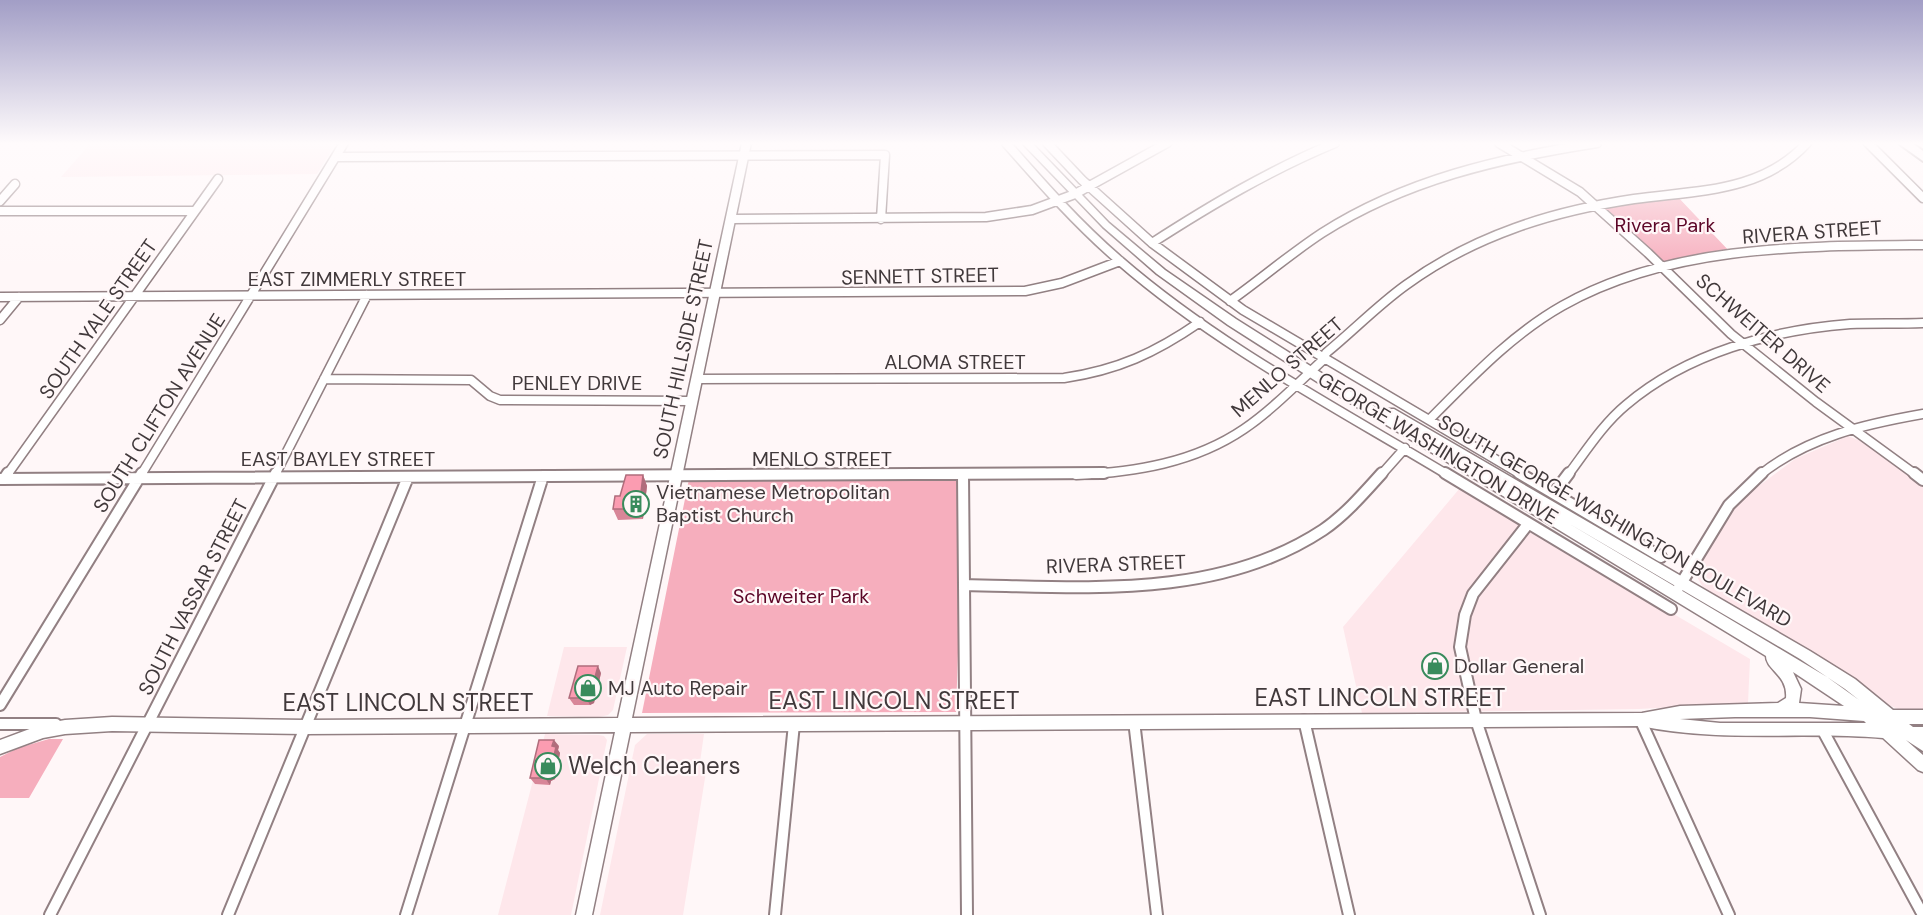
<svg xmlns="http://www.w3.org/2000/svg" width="1923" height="915" font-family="'DM Sans',sans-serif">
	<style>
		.built { fill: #fee7eb }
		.green { fill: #f6aebd }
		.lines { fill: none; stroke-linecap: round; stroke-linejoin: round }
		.street-far1-casing { stroke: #928083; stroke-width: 11 }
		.street-casing { stroke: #928083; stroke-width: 14 }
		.secondary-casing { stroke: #928083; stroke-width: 3 }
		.highway-casing { stroke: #928083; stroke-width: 4 }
		.street-far1 { stroke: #fff; stroke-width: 8 }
		.street { stroke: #fff; stroke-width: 10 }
		.secondary { fill: #fff; fill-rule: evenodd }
		.highway { fill: #fff; fill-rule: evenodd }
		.wall { fill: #d88698 }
		.shaded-wall { fill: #b06d7c }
		.building { fill: #fb9cb1; stroke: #b06d7c; stroke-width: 1.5 }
		.labels { text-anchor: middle; stroke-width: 4.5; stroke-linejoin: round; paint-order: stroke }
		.park-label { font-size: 20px; fill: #5c0627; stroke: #fff7f8 }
		.street-label { font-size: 20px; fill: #41393b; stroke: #fff7f8 }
		.poi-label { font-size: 20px; fill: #41393b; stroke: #fff7f8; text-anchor: start }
		.near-street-label { font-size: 24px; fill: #41393b; stroke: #fff7f8 }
		.near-poi-label { font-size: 24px; fill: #41393b; stroke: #fff7f8; text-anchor: start }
	</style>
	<rect width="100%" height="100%" fill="#fff7f8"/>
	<path class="built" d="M74,143h262l-19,31 -256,3 29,-33z
		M1848,436l18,7 57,42v226l-25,-2 -23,-10 -12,-10 -161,-103 -7,-13 1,-5 35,-56 21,-21 43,-32z
		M1460,488l290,171 -2,44 -109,6 -277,4 -19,-86z
		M564,647h63l-14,63 -5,5 -9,2 -52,-1z
		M545,734l54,1 5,1 3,4 -36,175h-73z
		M647,734h57l-4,28 6,10 -23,143h-83l35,-170z"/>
	<path class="green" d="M1676,195l55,58 -66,12 -63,-58z
		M818,478l140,1 1,143 -3,90 -314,1 47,-234z
		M49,739h14l-34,59h-29v-41l18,-9z"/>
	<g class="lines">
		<defs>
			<path id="street-far1" d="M1006,143c36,41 72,82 114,118 98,85 217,147 328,214
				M1047,143l35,37 70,63 91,67 279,165
				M1499,143l81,49 68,61 83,81 85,68 100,73
				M1868,143l55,55
				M336,157l549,-2 -4,64
				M0,201l15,-17
				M0,211h195
				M731,219l255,-2 46,-7 43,-16 92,-51
				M1152,243c59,-38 118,-73 183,-100
				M0,297l1025,-6 37,-8 58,-22
				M1230,301c31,-22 60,-47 92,-68 83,-53 178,-75 275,-90
				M0,320l19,-23
				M324,379l147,1 19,16 10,4 192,1
				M696,379l368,-1c54,-8 91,-25 136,-56
				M1430,419c41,-41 81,-84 132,-113 107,-61 241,-60 361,-61
				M7,475l211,-296
				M141,475l203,-332
				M275,475l92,-180
				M1076,475c59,-3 118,-12 168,-46 29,-20 54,-46 80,-70l2,-6c27,-22 52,-48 80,-68 33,-24 70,-43 109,-57 38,-14 79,-23 119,-29 63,-9 127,-6 173,-56
				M1381,475l24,-27
				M1568,475c18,-24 35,-51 58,-70 61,-52 146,-75 224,-81 24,-1 49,0 73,-1
				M1760,475c47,-38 106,-51 163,-61"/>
			<path id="street" d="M1445,473l226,136
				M1519,473l142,84
				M1914,473l9,7
				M963,475l4,440
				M0,479l1104,-6
				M4,479l4,-6
				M1554,493l15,-20
				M1528,524l-55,70 -8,21 -5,32 16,73 64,195
				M964,585c121,2 253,15 359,-55 22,-15 41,-37 59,-57
				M1679,587l50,-82 33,-32
				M0,705l142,-232
				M1640,719l89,196
				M1304,720l45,195
				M1134,721l23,194
				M0,724h56
				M1822,729l101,186
				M50,915l226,-442
				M228,915l180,-438
				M406,915l137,-439
				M775,915l19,-191"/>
			<path id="secondary" d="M742,143h9l-119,575 1010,-5 38,-7 98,-3 8,-5c2,-23 -20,-28 -20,-42l-419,-255 -119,-76 -71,-51 -54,-47 -81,-84h10l77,80 56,47 71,49 149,94 1,-4h8l416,242 45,28 38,31h30v14h-14l4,3h10v24l-17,-11 17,15v17l-5,-2 -35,-32c-82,-7 -162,5 -243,-12l-1010,6 -38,183h-16l39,-183 -310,2 -193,-3 -47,3 -22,4 -43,16v-14l43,-16 22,-4 47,-3 193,3 313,-2zM1568,523l232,136 45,30 14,11 -32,-23zM1793,672l51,34 -45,-3 2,-14zM1735,717h75l54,4 2,2h-146l-40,-4z"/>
			<path id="highway" d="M1898,143h14l11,8v10z"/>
		</defs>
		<use href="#street-far1" class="street-far1-casing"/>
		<use href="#street" class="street-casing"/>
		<use href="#secondary" class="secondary-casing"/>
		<use href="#highway" class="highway-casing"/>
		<use href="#street-far1" class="street-far1"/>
		<use href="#street" class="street"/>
		<use href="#secondary" class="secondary"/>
		<use href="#highway" class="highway"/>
	</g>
	<path class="wall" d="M486,143h18l-17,1z
		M643,475l4,11 -4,33 -25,1 -5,-11 7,-13z
		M601,673l-7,30 -4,2h-16l-5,-7z
		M559,746l-1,4 2,3 -5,26 -4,2 -1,4 -15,-1 -5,-6z"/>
	<path class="shaded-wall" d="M643,475l4,11 -4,33 -4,-10z
		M598,666l3,7 -7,30 -4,2 -4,-7z
		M554,740l5,6 -1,4 2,3 -5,26 -4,2 -1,4 -5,-7z"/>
	<path class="building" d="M626,475h17l-4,34h-26l2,-13h5z
		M578,666h20l-8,30 -4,2h-17z
		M539,740h15l-2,6 4,1 -6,26 -4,1 -1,4h-15z"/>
	<linearGradient id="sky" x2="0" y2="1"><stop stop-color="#a29ec6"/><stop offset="0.53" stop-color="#fffbfc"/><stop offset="1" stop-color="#fffbfc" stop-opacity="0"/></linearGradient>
	<rect width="1923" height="271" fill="url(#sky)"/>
	<defs>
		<symbol id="building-ring" viewBox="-11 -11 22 22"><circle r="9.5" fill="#fff7f8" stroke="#398b5c" stroke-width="1.5"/><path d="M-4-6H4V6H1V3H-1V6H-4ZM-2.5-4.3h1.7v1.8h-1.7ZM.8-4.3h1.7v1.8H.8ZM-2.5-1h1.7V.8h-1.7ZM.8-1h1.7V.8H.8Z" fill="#398b5c"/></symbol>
		<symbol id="shop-ring" viewBox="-11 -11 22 22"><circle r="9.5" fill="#fff7f8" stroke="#398b5c" stroke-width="1.5"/><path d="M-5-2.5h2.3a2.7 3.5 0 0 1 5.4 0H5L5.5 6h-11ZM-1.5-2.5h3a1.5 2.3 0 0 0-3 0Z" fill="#398b5c"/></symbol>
	</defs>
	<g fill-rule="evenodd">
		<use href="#building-ring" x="621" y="489" width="30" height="30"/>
		<use href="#shop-ring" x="1420" y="651" width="30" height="30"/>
		<use href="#shop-ring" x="573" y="673" width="30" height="30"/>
		<use href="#shop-ring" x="533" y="751" width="30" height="30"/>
	</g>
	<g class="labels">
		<g class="park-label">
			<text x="1665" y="232">Rivera Park</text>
			<text x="801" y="603">Schweiter Park</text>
		</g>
		<g class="street-label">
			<text transform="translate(1812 232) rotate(-4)" y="7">RIVERA STREET</text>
			<text transform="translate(920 276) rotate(-1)" y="7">SENNETT STREET</text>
			<text x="357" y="286">EAST ZIMMERLY STREET</text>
			<text transform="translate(98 319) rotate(-55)" y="7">SOUTH YALE STREET</text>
			<text transform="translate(1763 333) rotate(41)" y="7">SCHWEITER DRIVE</text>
			<text transform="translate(683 349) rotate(-78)" y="7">SOUTH HILLSIDE STREET</text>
			<text x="955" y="369">ALOMA STREET</text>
			<text transform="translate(1287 367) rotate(-41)" y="7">MENLO STREET</text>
			<text x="577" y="390">PENLEY DRIVE</text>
			<text transform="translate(159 413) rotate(-58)" y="7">SOUTH CLIFTON AVENUE</text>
			<text transform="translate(1438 448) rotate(31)" y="7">GEORGE WASHINGTON DRIVE</text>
			<text x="338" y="466">EAST BAYLEY STREET</text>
			<text x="822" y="466">MENLO STREET</text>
			<text transform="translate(1615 521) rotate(30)" y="7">SOUTH GEORGE WASHINGTON BOULEVARD</text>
			<text transform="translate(1116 564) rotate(-2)" y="7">RIVERA STREET</text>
			<text transform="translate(193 597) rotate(-63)" y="7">SOUTH VASSAR STREET</text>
		</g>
		<g class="poi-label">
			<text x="656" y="499">Vietnamese Metropolitan<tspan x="656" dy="23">Baptist Church</tspan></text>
			<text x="1454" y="673">Dollar General</text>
			<text x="608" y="695">MJ Auto Repair</text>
		</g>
		<g class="near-street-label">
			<text x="1380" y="706">EAST LINCOLN STREET</text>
			<text x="894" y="709">EAST LINCOLN STREET</text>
			<text x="408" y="711">EAST LINCOLN STREET</text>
		</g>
		<g class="near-poi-label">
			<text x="568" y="774">Welch Cleaners</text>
		</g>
	</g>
</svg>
